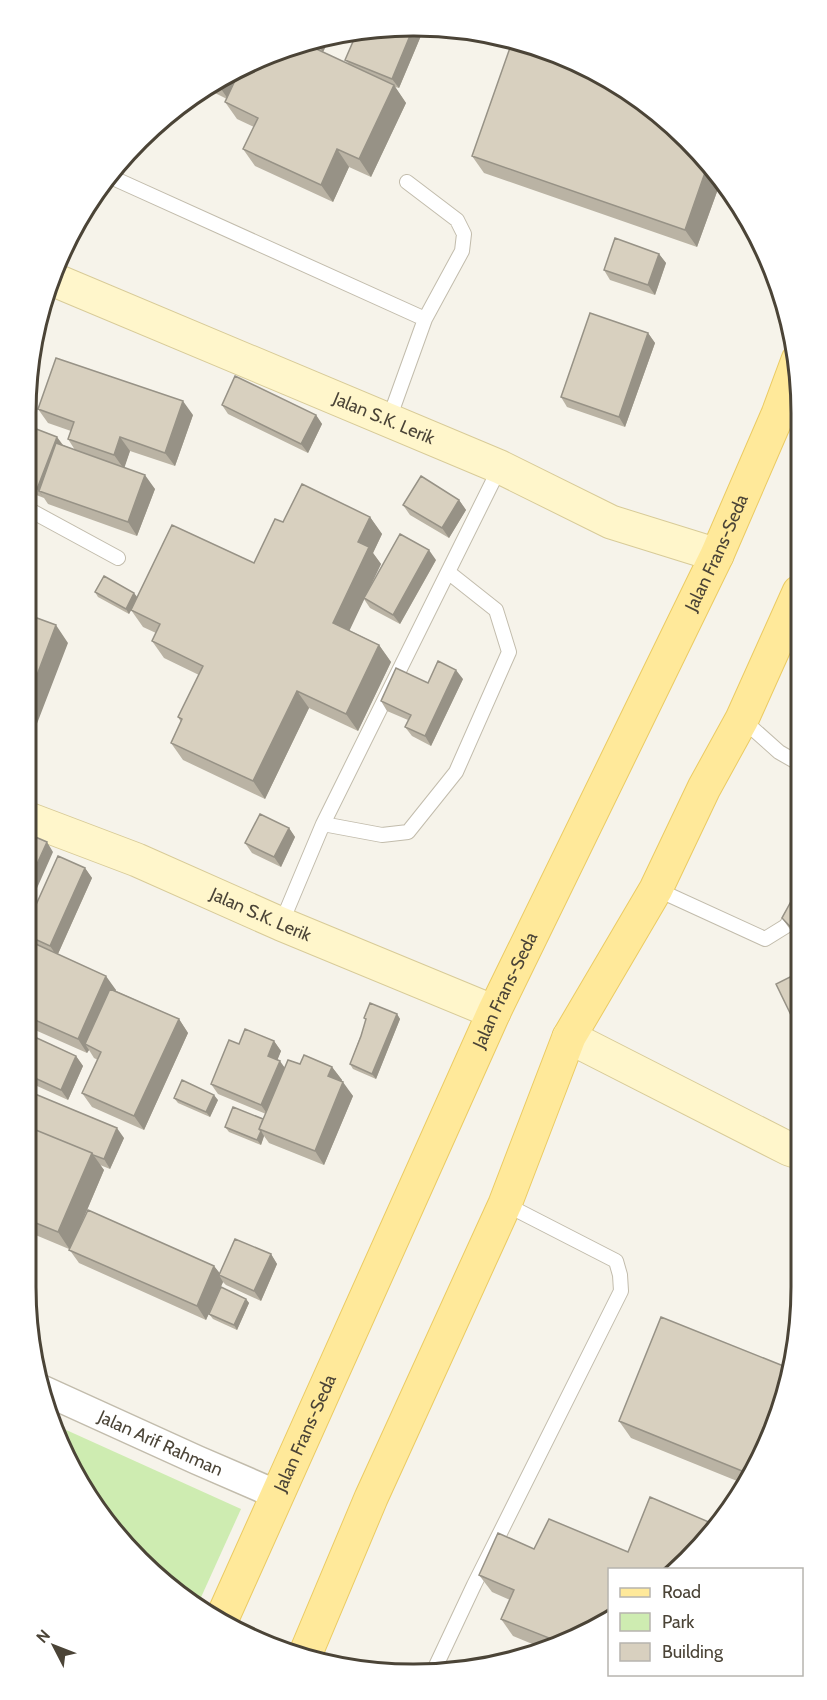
<svg xmlns="http://www.w3.org/2000/svg" width="827" height="1700" font-family="Cabin,sans-serif">
	<style>
		.green { fill: #ceecb1 }
		.lines { fill: none; stroke-linecap: round; stroke-linejoin: round }
		.lane-casing { stroke: #c2bcac; stroke-width: 16 }
		.street-casing { stroke: #c2bcac; stroke-width: 31 }
		.secondary-casing { stroke: #d8cb98; stroke-width: 35 }
		.primary-casing { stroke: #ebcb63; stroke-width: 35 }
		.lane { stroke: #fff; stroke-width: 14 }
		.street { stroke: #fff; stroke-width: 28 }
		.secondary { stroke: #fff6cb; stroke-width: 33 }
		.primary { stroke: #ffe99a; stroke-width: 33 }
		.wall { fill: #bab3a4 }
		.shaded-wall { fill: #979286 }
		.building { fill: #d8d0bf; stroke: #979286; stroke-width: 1.5 }
		.labels { text-anchor: middle; stroke-width: 4.5; stroke-linejoin: round; paint-order: stroke }
		.street-label { font-size: 18px; fill: #4b4437; stroke: #fff }
		.rim { fill: none; stroke: #4b4437; stroke-width: 3 }
	</style>
	<rect width="100%" height="100%" fill="#f6f3ea"/>
	<path class="green" d="M53,1424l188,85 -43,95 -92,-81z"/>
	<g class="lines">
		<defs>
			<path id="lane" d="M113,178l312,141
				M389,419l36,-100 37,-68 2,-17 -7,-14 -50,-38
				M26,508l92,50
				M742,719l37,33 21,12
				M323,824l59,11 26,-3 48,-60 53,-120 -13,-42 -48,-38
				M656,889l109,50 21,-13 10,-17
				M281,924l42,-100 177,-357
				M434,1670l40,-85 147,-294 -1,-16 -4,-14 -111,-57"/>
			<g id="street">
				<path id="s1" d="M43,1390l154,70 81,35"/>
			</g>
			<g id="secondary">
				<path id="s2" d="M52,279l448,188 111,55 106,33"/>
				<path id="s3" d="M26,818l111,42 144,64 213,88"/>
				<path d="M569,1037l220,112 12,4"/>
			</g>
			<g id="primary">
				<path id="s4" d="M220,1623l274,-611 223,-457 61,-141 20,-54"/>
				<path d="M305,1655l66,-157 134,-294 64,-167 87,-148 48,-101 38,-69 57,-127"/>
			</g>
		</defs>
		<use href="#lane" class="lane-casing"/>
		<use href="#street" class="street-casing"/>
		<use href="#secondary" class="secondary-casing"/>
		<use href="#primary" class="primary-casing"/>
		<use href="#lane" class="lane"/>
		<use href="#street" class="street"/>
		<use href="#secondary" class="secondary"/>
		<use href="#primary" class="primary"/>
	</g>
	<path class="wall" d="M423,31l-24,57 -4,-1 11,16 -35,74 -22,-10 -16,35 -78,-36 -12,-17 11,-22 -17,-8 -12,-17 2,-3 -16,-8 54,-36 84,9 -4,-4z
		M328,42l-5,10 -13,-6z
		M650,106l72,72 -25,69 -213,-74 -12,-17z
		M659,254l7,9 -11,32 -45,-15 -6,-10z
		M648,333l7,10 -30,84 -58,-20 -6,-10z
		M222,405l94,10 6,9 -14,29 -80,-39z
		M38,409l155,6 -18,51 -45,-15 -6,16 31,22 -18,47 -89,-32 -4,-6 -18,-7v-64l31,10 6,8 12,5 -7,-11 3,-8 -23,-8z
		M459,500l7,10 -17,28 -39,-23 -7,-10z
		M370,517l12,17 -9,19 8,11 -11,22 66,-26 -36,64 -30,-16 -6,-9 -15,31 30,15 12,17 -33,69 -49,-23 -44,91 -82,-39 -12,-17 10,-21 -3,-5 21,-42 -35,-17 -12,-17 4,-8 -13,-6 -12,-17 -2,4 -31,-17 -3,-5 42,5 117,-34 29,-41z
		M463,679l-32,67 -19,-10 -7,-9 3,-7 -21,-9 -6,-10 47,-18z
		M289,828l6,9 -14,30 -29,-14 -7,-10z
		M85,868l7,10 -34,76 58,36v1l63,28 9,14 -44,97 -52,-23 -10,-14 16,-33 -4,-2 -5,-8 -2,3 -61,-27v-83l1,-2 -1,-2v-12z
		M800,885v57l-6,-7 -12,-17z
		M800,972l1,56 -10,-13z
		M397,1014l3,5 -24,60 -23,-10 -3,-5 16,-43 -2,-3z
		M26,1033l50,23 7,10 -15,34 -42,-19z
		M274,1041l7,10 -4,9 8,8 15,-4 32,3 10,13 -1,2 12,14 -29,69 -55,-22 -5,-7 -3,9 -32,-13 -4,-5 38,-8 3,-5 -48,-20 -7,-10 28,-40z
		M174,1098l44,2 -8,17 -32,-14z
		M26,1118l98,20 -14,31 -10,-4 4,5 -22,52 132,44 6,8 51,-20 6,10 -16,37 -35,-16 -3,-3 -17,38 -127,-57 -10,-14 -43,-18z
		M246,1299l3,4 -12,27 -24,-11 -4,-5z
		M619,1421l153,14 -30,48 -111,-45z
		M716,1525l-131,109 -43,14 -29,-12 -12,-17 9,-19 -18,-8 -13,-17 55,-26 94,3z"/>
	<path class="shaded-wall" d="M414,26l5,1 4,4 -24,57 -7,-9z
		M328,42l-5,10 -5,-7z
		M241,71l-13,28 -9,-13z
		M394,85l12,18 -35,74 -12,-18z
		M337,149l12,18 -16,35 -12,-17z
		M708,164l14,14 -25,69 -12,-17z
		M659,254l7,9 -11,32 -7,-10z
		M648,333l7,10 -30,84 -6,-10z
		M183,401l10,14 -18,51 -10,-13z
		M316,415l6,9 -14,29 -7,-9z
		M57,437l7,10 -25,44 5,7 -7,-9z
		M120,437l10,14 -6,18 -10,-14z
		M145,475l10,14 -18,47 -9,-14z
		M459,500l7,10 -17,28 -7,-10z
		M370,517l12,17 -9,19 8,11 -36,76 -12,-17 25,-81z
		M28,537l3,4 -4,9 -1,-2v-7z
		M429,550l7,10 -36,64 -7,-9z
		M134,593l4,5 -9,16 -3,-5z
		M56,625l12,18 -40,104 -2,-3v-40z
		M379,645l12,17 -33,69 -12,-17z
		M456,670l7,9 -32,67 -6,-10z
		M297,691l12,17 -44,91 -12,-18z
		M289,828l6,9 -14,30 -7,-10z
		M47,842l6,10 -27,61v-25z
		M85,868l7,10 -35,78 -7,-10z
		M106,976l10,14 -26,57 -5,-3 4,6 -2,3 -9,-14z
		M397,1014l3,5 -24,60 -4,-5z
		M179,1019l9,14 -44,97 -10,-14z
		M274,1041l7,10 -6,15 -7,-10z
		M76,1056l7,10 -15,34 -7,-10z
		M280,1061l7,10 -19,44 -7,-10z
		M332,1067l10,13 -4,10 -10,-14z
		M343,1082l10,14 -29,69 -9,-14z
		M214,1095l4,5 -8,17 -4,-5z
		M117,1128l7,10 -14,31 -6,-10z
		M261,1131l3,5 -3,9 -4,-5z
		M92,1153l12,17 -34,80 -12,-18z
		M271,1254l6,10 -16,37 -7,-10z
		M214,1266l8,10 -3,-1 4,7 -17,38 -9,-14z
		M246,1299l3,4 -12,27 -3,-5z
		M782,1387l-10,48 -24,39 -1,-1z"/>
	<path class="building" d="M414,26l-22,53 -47,-19 10,-23z
		M511,45l51,10 88,51 58,58 -23,66 -213,-74z
		M310,46l84,39 -35,74 -22,-10 -16,36 -78,-36 15,-31 -33,-16 14,-30 26,-17z
		M615,238l44,16 -11,31 -44,-15z
		M590,313l58,20 -29,84 -58,-20z
		M56,358l127,43 -18,52 -45,-16 -6,18 -46,-16 6,-17 -36,-13z
		M235,376l81,39 -15,29 -79,-39z
		M26,425l31,12 -20,52 -11,-5z
		M56,443l89,32 -17,47 -89,-31z
		M421,476l38,24 -17,28 -39,-23z
		M302,484l68,33 -12,25 11,5 -36,76 46,22 -33,69 -49,-23 -44,90 -82,-38 11,-24 -4,-2 25,-51 -51,-25 8,-17 -29,-14 41,-85 82,38 21,-44 8,3z
		M400,534l29,16 -36,65 -29,-17z
		M104,576l30,17 -8,16 -31,-17z
		M26,614l30,11 -30,79z
		M438,661l18,9 -31,66 -20,-9 6,-12 -30,-14 15,-33 32,15z
		M260,814l29,14 -15,29 -29,-14z
		M26,833l21,9 -21,46z
		M58,856l27,12 -35,78 -24,-11v-8z
		M800,885v52l-18,-19z
		M27,940l79,36 -28,63 -52,-23v-73z
		M800,972v38l-9,5 -15,-31z
		M110,989l69,30 -45,97 -52,-23 19,-41 -16,-8z
		M370,1003l27,11 -25,60 -22,-10 11,-28 5,-17 -2,-1z
		M245,1029l29,12 -6,15 12,5 -19,44 -50,-21 18,-44 10,4z
		M26,1033l50,23 -15,34 -35,-16z
		M304,1055l28,12 -4,9 15,6 -28,69 -56,-22 29,-69 12,4z
		M182,1080l32,15 -8,17 -32,-14z
		M35,1094l82,34 -13,31 -11,-4 -1,-2 -66,-27v-8z
		M233,1107l30,12 -4,10 2,2 -4,9 -32,-13z
		M26,1126l66,27 -34,79 -32,-13z
		M88,1210l126,56 -17,40 -128,-56z
		M235,1239l36,15 -17,37 -35,-16z
		M221,1287l25,12 -12,26 -25,-11z
		M661,1317l125,50 -4,20 -35,86 -128,-52z
		M650,1497l66,28 -11,18 -35,26h-61v47l-24,18 -26,8 -58,-23 13,-29 -35,-15 19,-42 36,16 15,-30 79,33z"/>
	<g class="labels">
		<g class="street-label">
			<text dy="6" stroke="none"><textPath href="#s2" startOffset="360">Jalan S.K. Lerik</textPath></text>
			<text dy="6" stroke="none"><textPath href="#s4" startOffset="1180">Jalan Frans-Seda</textPath></text>
			<text dy="6" stroke="none"><textPath href="#s3" startOffset="254">Jalan S.K. Lerik</textPath></text>
			<text dy="6" stroke="none"><textPath href="#s4" startOffset="694">Jalan Frans-Seda</textPath></text>
			<text dy="6" stroke="none"><textPath href="#s4" startOffset="208">Jalan Frans-Seda</textPath></text>
			<text dy="6" stroke="none"><textPath href="#s1" startOffset="129">Jalan Arif Rahman</textPath></text>
		</g>
	</g>
	<path d="M0 0H827V1700H0ZM413 36H414A377 377 0 0 1 791 413V1287A377 377 0 0 1 414 1664H413A377 377 0 0 1 36 1287V413A377 377 0 0 1 413 36Z" fill="#fff" fill-rule="evenodd"/>
	<path class="rim" d="M413 36H414A377 377 0 0 1 791 413V1287A377 377 0 0 1 414 1664H413A377 377 0 0 1 36 1287V413A377 377 0 0 1 413 36Z"/>
	<rect x="608" y="1568" width="195" height="108" fill="#ffffff" stroke="#b7b4af" stroke-width="1.5"/>
	<rect x="620" y="1588" width="30" height="9" fill="#ffe99a" stroke="#b7b4af" stroke-width="1.5"/>
	<text x="662" y="1598" font-size="18" fill="#4b4437">Road</text>
	<rect x="620" y="1613" width="30" height="18" fill="#ceecb1" stroke="#b7b4af" stroke-width="1.5"/>
	<text x="662" y="1628" font-size="18" fill="#4b4437">Park</text>
	<rect x="620" y="1643" width="30" height="18" fill="#d8d0bf" stroke="#b7b4af" stroke-width="1.5"/>
	<text x="662" y="1658" font-size="18" fill="#4b4437">Building</text>
	<g transform="translate(54 1646) rotate(312)" stroke="#ffffff" stroke-width="4.5" paint-order="stroke">
	<path d="M0-4.5L10 22L0 15L-10 22Z" fill="#4b4437"/>
	<text y="-9" font-size="16" font-weight="bold" text-anchor="middle" fill="#4b4437">N</text>
	</g>
</svg>
